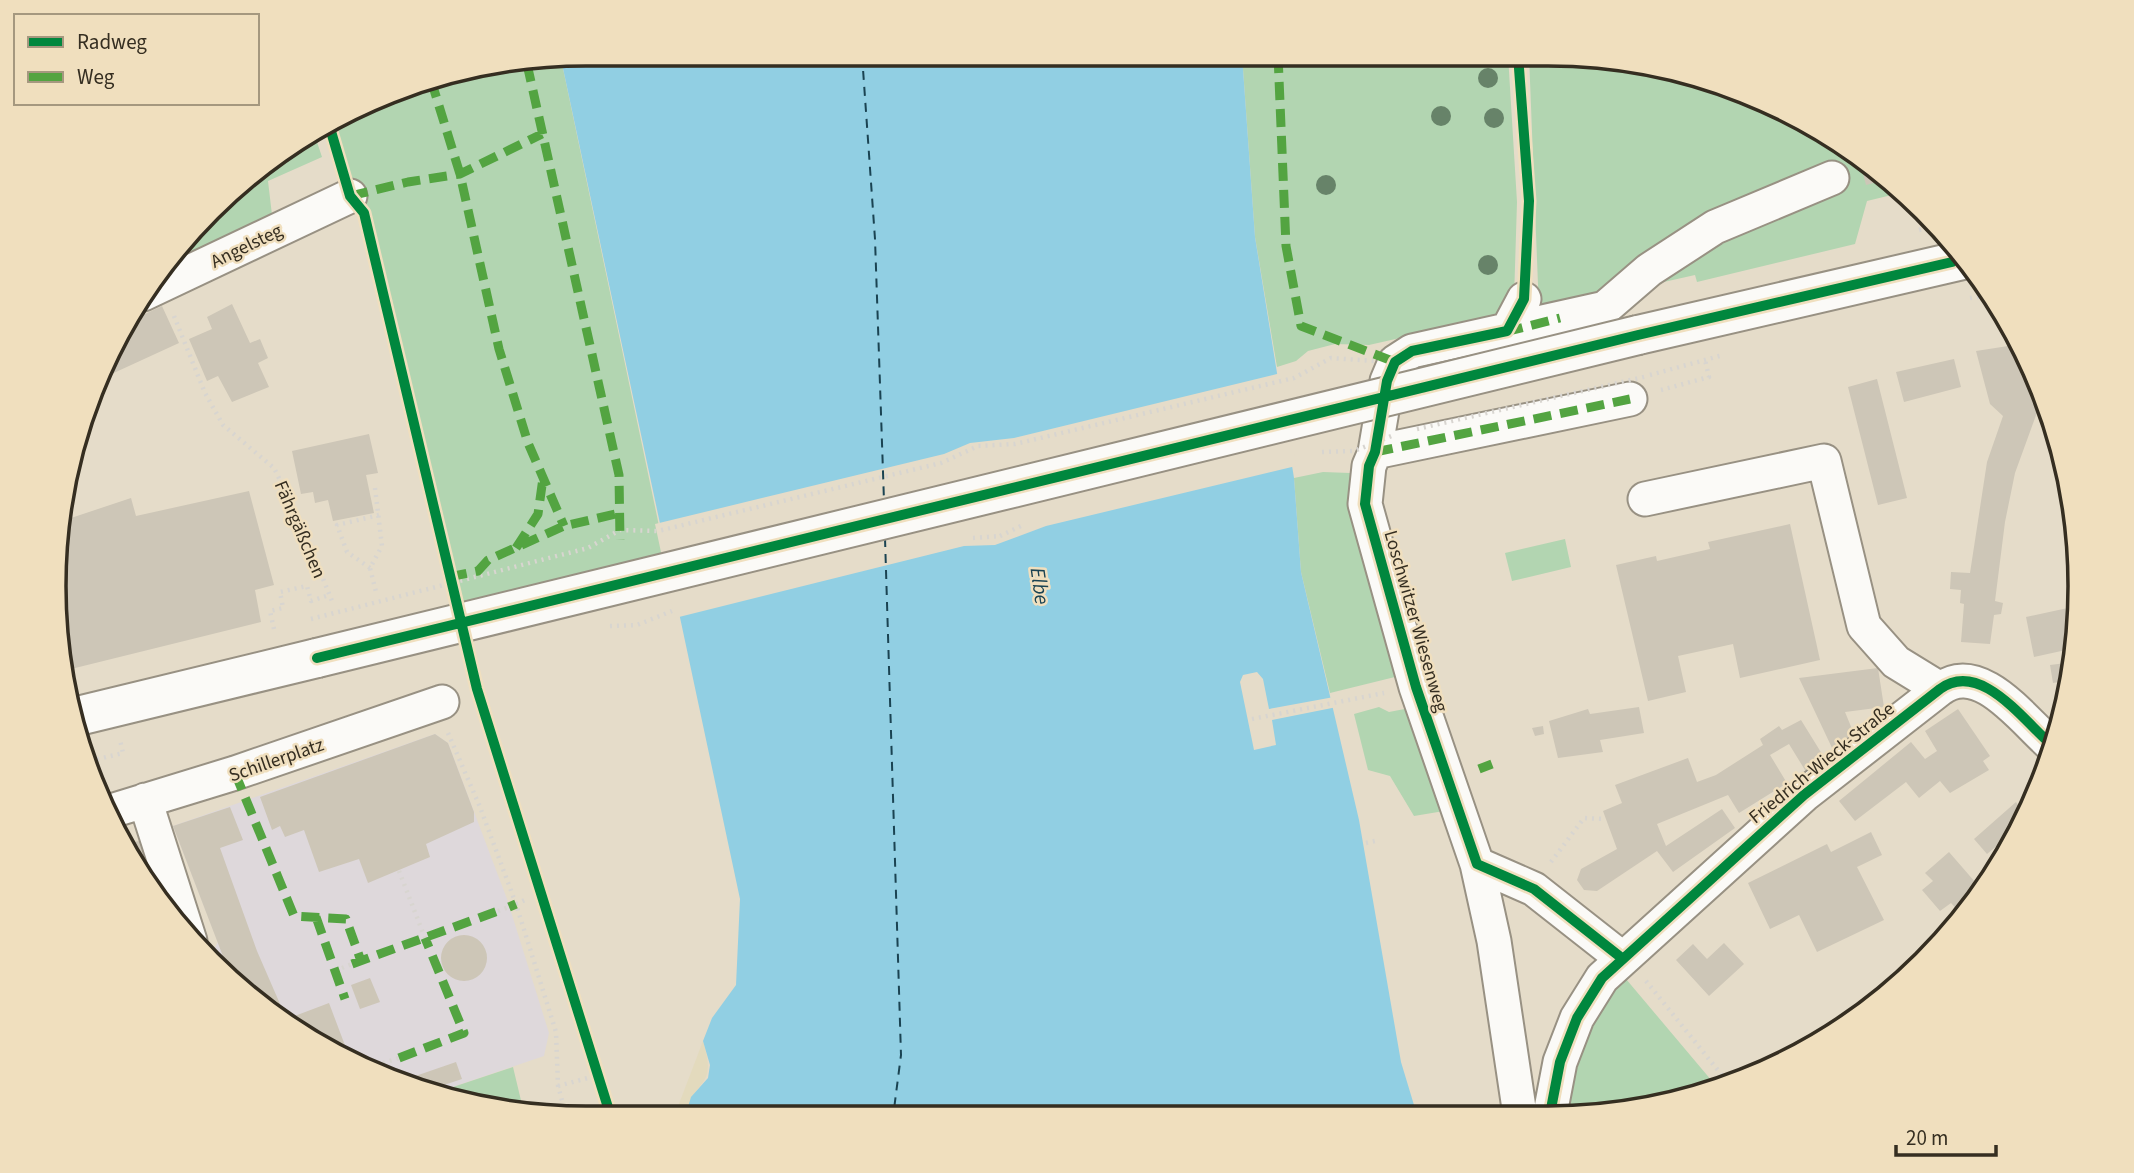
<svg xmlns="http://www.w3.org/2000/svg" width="2134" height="1173" font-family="'Source Sans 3',sans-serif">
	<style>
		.commercial { fill: #ded8db }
		.green { fill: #b2d5b1 }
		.sand { fill: #e3dabd }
		.water { fill: #91cfe3 }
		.pier { fill: #e5dcc9 }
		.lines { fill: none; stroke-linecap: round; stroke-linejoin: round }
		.ferry { stroke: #1a4352; stroke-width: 2; stroke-dasharray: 9 7; stroke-linecap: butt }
		.building { fill: #cdc6b7 }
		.minor-casing { stroke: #989183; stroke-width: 37 }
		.major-casing { stroke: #989183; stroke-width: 42 }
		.path { stroke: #d8d5d0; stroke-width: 4.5; stroke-dasharray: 2 5; stroke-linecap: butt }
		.minor { stroke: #fbfaf7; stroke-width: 33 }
		.major { stroke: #fbfaf7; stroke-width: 38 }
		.major-bridge-casing { stroke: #989183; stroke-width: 42; stroke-linecap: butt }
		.path-bridge { stroke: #d8d5d0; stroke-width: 4.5; stroke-dasharray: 2 5; stroke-linecap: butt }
		.major-bridge { stroke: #fbfaf7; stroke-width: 38 }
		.quiet { stroke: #53a441; stroke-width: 9; stroke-dasharray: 18 9; stroke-linecap: butt }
		.cycleway-casing { stroke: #f0dfbe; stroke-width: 15 }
		.cycleway { stroke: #00873e; stroke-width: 10 }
		.tree { fill: #678369 }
		.labels { text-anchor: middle; stroke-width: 5; stroke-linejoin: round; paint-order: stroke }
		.street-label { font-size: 19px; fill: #352e21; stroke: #f0dfbe }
		.water-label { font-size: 21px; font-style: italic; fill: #1a4352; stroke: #f0dfbe }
		.rim { fill: none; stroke: #352e21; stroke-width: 3.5 }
	</style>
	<rect width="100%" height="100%" fill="#e5dcc9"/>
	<path class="commercial" d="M435,734l13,9 59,156 42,134 -5,23 -112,38 -111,-46 -111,-91 8,-15 -45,-116z"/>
	<path class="green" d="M1242,55h266l9,147 -3,97 -4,14 -141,32 -34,-1 -27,7 -12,10 -19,6 -22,-130z
		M1529,55h53l104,18 127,52 91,67 -37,9 -12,43 -158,38 -2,-7 -156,35z
		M561,59l106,505 -205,42 -55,-226 -72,-254 80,-43z
		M315,136l7,21 -54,24 4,34 -104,50 94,-101z
		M1323,472l27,1 22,102 31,100 -73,18 -29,-121 -7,-94z
		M1565,539l6,28 -59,14 -7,-28z
		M1379,707l10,5 26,-5 29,104 -30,5 -24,-40 -22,-6 -14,-56z
		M1626,979l91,108 -100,27h-54c4,-37 30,-114 63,-135z
		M513,1067l11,46 -76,-12 -16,-7z"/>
	<path class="sand" d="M703,1041c15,49 -8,34 -18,76h-11z"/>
	<path class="water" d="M587,54l655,1 13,182 39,241 7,94 58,248 42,242 16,53 -732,2 6,-20 17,-19 2,-13 -7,-24 9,-23 24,-33 4,-86 -179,-840z"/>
	<path class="pier" d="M1281,373l15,93 -250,60 -51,19 -31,1 -289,72 -20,-94 289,-70 26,-11 44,-5z
		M1257,672l6,7 6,30 65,-12 3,10 -65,13 4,25 -22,5 -14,-68 3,-7z"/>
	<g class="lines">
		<path class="ferry" d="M862,55l13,184 9,262
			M885,538l16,517 -8,62"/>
	</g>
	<path class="building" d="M1859,158l19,14 11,7 -23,6z
		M232,304l18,39 10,-4 8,19 -10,5 11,24 -37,15 -14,-26 -11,5 -18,-42 23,-10 -5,-12z
		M162,306l17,37 -74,34 25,-56z
		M2021,344l18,43v20l-24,66 -10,49 -10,79 8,2 -2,11 -7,1 -4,29 -29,-2 3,-38 -4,-1 1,-13 -11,-1 1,-17 19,1 17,-111 16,-46 -13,-12 -14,-53z
		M1954,359l7,28 -57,15 -8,-30z
		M1877,379l30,119 -29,7 -30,-118z
		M369,434l9,39 -12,2 8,38 -41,8 -5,-21 -13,3 -2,-11 -12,2 -9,-43z
		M249,491l25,94 -19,5 6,32 -194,48 -12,-48 10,-102 66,-22 5,18z
		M1790,524l30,136 -80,18 -7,-34 -55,12 8,36 -38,9 -32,-136 40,-9 1,5 53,-12 -2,-7z
		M2077,606l-2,42 -41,9 -8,-40z
		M2074,662l-11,46 -4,-26 -6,1 -3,-18z
		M1878,668l6,39 -39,5 9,22 -21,16 -34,-72z
		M1639,707l5,26 -44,7 3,12 -45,6 -9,-37 39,-12 2,5z
		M1958,709l32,47 -7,5 6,9 -39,23 -10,-12 -21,17 -13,-16 -51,39 -16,-20 72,-59 14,17 12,-8 -12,-20z
		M1801,720l26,42 -19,13 -19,-31 -19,11 17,28 -48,30 -11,-18 -71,29 9,22 56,-37 13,19 -62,44 -16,-21 -60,40 -13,-1 -7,-10 4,-11 36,-20 -14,-38 19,-8 -7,-18 73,-27 9,24 19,-7 47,-30 -3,-6 19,-13 3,4z
		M1543,726l1,8 -9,2 -3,-8z
		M435,734l13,9 26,69v10l-48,22 4,13 -62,26 -9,-24 -40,13 -15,-42 -19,7 -5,-11 -8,4 -12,-33z
		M2016,802l6,9 -7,6 6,9 -34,28 -13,-15z
		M230,807l13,33 -23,8 37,103 30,69 -58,-48 -56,-146z
		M1871,832l11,23 -25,12 27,53 -67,32 -18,-37 -29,14 -22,-46 79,-39 4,8z
		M142,840l16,51 -30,-47z
		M1949,852l33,38 -19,26 -12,-13 -11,8 -18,-21 11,-9 -8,-8z
		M441 958a23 23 0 1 1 46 0a23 23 0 1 1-46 0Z
		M1724,943l20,21 -35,32 -33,-36 17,-16 14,15z
		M370,978l10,24 -20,7 -9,-24z
		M329,1003l17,45 5,12 -30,-12 -26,-21 -3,-10z
		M456,1062l6,17 -36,12 -25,-10z"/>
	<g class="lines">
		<defs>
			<path id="minor" d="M143,294l207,-98
				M1507,331l17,-32
				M1375,452l255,-53
				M1645,499l179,-38 40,165 32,36 44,27
				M145,800l45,141
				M108,812l127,-39 207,-71
				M1477,864l17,77 26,174
				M1623,959l-89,-70 -57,-25 -61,-177 -51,-183 4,-38 6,-14 12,-71 8,-19 17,-11 193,-43 44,-38 66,-43 117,-49
				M1550,1114l10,-52 17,-44 25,-40 202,-183 136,-106c41,-30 84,33 114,58"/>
			<path id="major" d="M1638,335l329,-76
				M78,716l239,-58"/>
		</defs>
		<use href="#minor" class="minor-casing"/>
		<use href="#major" class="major-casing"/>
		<path class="path" d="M1919,230l16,-5
			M1970,298l20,-3
			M174,316l31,77 18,32 51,43 24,49 34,84
			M1650,375l73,-20
			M1661,390l48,-13 -4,-17
			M375,488l7,58 -12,22 6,24
			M973,538l27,-2
			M370,568l-23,-16 -10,-27 42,-10
			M610,626l27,-1 35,-14
			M274,629l-4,-18 13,-3 -3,-16 27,-6 4,15 18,-6
			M1252,719l132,-26
			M448,733l32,74 36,97 40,128 2,54 9,32
			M95,781l-5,-20 33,-8 -3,-13
			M1366,843l9,-2
			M1551,862l33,-44 21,1
			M399,871l26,67
			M516,904l9,-4
			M498,911l11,-4
			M342,968l10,-4
			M1646,981l83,103
			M383,1063l16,-5
			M558,1086l41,-11"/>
		<use href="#minor" class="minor"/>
		<use href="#major" class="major"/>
		<defs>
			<path id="major-bridge" d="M317,658l1321,-323"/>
		</defs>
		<use href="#major-bridge" class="major-bridge-casing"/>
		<path class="path-bridge" d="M1417,429l231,-53
			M1322,452l32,-1 40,-16
			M1000,536l25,-12
			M311,619l277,-71 32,-18 38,1 283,-68 37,-17 37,-2 279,-66 37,-20 43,3"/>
		<use href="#major-bridge" class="major-bridge"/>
		<path class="quiet" d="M1278,55l8,191 15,80 94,36
			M527,64l92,411 1,65
			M431,80l29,94 39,175 29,94 36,83
			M350,196l58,-14 52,-8 82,-40
			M1505,332l55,-14
			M1375,452l255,-53
			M516,548l22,-34 5,-36
			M449,577l29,-6 10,-11 76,-34 56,-13
			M1479,769l13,-5
			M235,773l59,143 52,3 15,42
			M509,907l7,-3
			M316,917l29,82
			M352,964l146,-53
			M399,1058l65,-25 -39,-95"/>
		<defs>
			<path id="cycleway" d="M1518,55l11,146 -5,98 -17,32 -95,20 -17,11 -8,19 -12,71 -6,14 -4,38 51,183 61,177 57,25 89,70
				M330,128l20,68 14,17 113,476 134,428
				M317,658l1321,-323 314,-73
				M1550,1114l10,-52 17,-44 25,-40 202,-183 136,-106c41,-30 84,33 114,58"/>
		</defs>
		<use href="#cycleway" class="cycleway-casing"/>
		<use href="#cycleway" class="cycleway"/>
	</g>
	<g class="tree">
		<circle cx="1488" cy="78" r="10"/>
		<circle cx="1441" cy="116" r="10"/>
		<circle cx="1494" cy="118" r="10"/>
		<circle cx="1326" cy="185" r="10"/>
		<circle cx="1488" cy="265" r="10"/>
	</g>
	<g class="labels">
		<g class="street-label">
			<text transform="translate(246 245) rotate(-26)" y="7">Angelsteg</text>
			<text transform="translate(301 529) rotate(67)" y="7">Fährgäßchen</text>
			<text transform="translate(1417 621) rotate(74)" y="7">Loschwitzer Wiesenweg</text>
			<text transform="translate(276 759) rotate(-19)" y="7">Schillerplatz</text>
			<text transform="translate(1821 762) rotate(-39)" y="7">Friedrich-Wieck-Straße</text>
		</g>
		<g class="water-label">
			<text transform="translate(1040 586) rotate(82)" y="7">Elbe</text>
		</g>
	</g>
	<path d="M0 0H2134V1173H0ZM586 66H1548A520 520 0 0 1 2068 586V586A520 520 0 0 1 1548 1106H586A520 520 0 0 1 66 586V586A520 520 0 0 1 586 66Z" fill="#f0dfbe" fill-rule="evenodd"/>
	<path class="rim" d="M586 66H1548A520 520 0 0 1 2068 586V586A520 520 0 0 1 1548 1106H586A520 520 0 0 1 66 586V586A520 520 0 0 1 586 66Z"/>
	<rect x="14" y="14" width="245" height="91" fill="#f0dfbe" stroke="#a5987f" stroke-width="2"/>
	<rect x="28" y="37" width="35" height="10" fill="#00873e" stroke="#a5987f" stroke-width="2"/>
	<text x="77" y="49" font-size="21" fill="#352e21">Radweg</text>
	<rect x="28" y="72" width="35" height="10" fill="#53a441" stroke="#a5987f" stroke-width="2"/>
	<text x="77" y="84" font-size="21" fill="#352e21">Weg</text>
	<path d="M1896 1145v10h100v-10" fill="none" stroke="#352e21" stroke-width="3.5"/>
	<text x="1906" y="1145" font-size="21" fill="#352e21" stroke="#f0dfbe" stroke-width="5" paint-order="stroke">20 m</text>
</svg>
